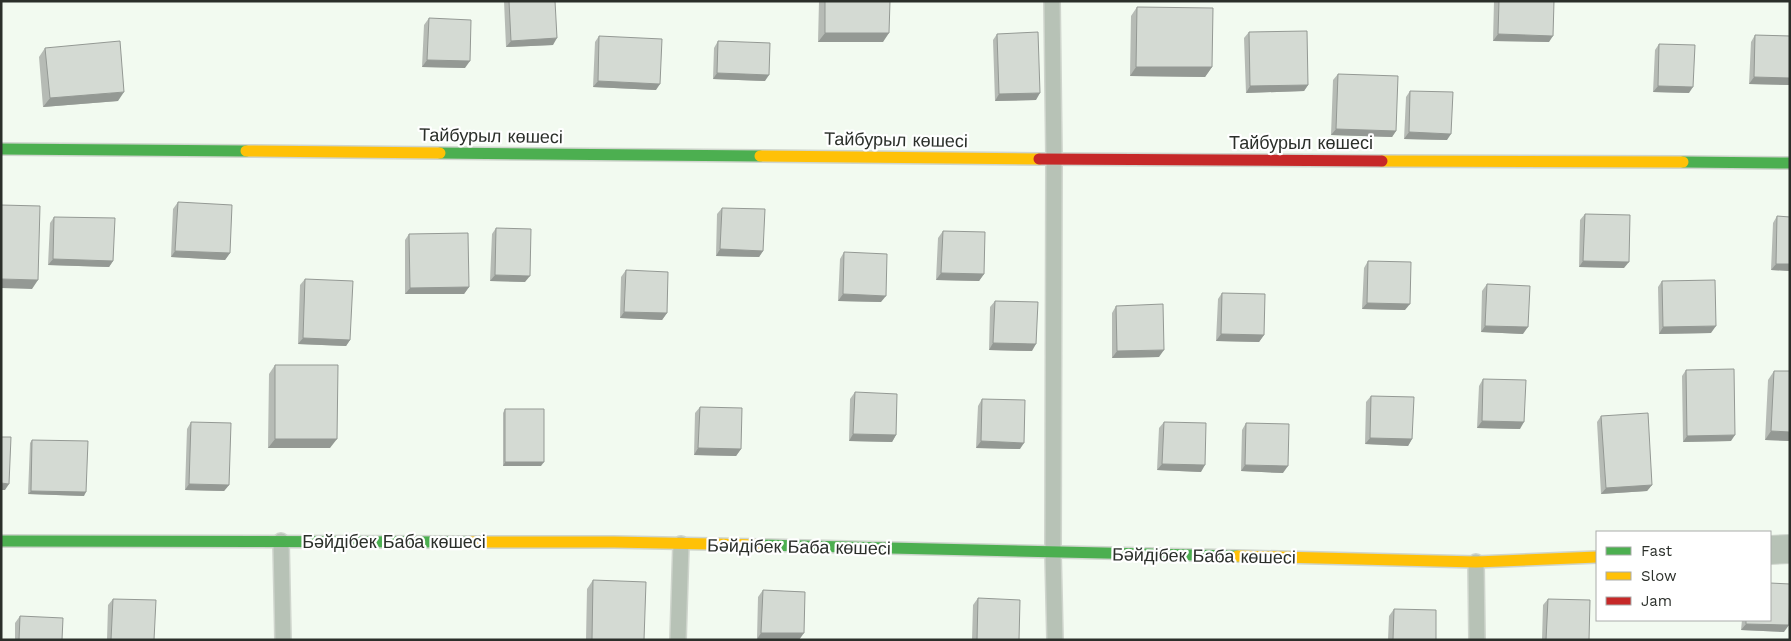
<svg xmlns="http://www.w3.org/2000/svg" width="1791" height="641" font-family="'Work Sans',sans-serif">
	<style>
		.lines { fill: none; stroke-linecap: round; stroke-linejoin: round }
		.lane-casing { stroke: #cfd5cd; stroke-width: 18 }
		.street-casing { stroke: #cfd5cd; stroke-width: 30 }
		.fast-casing { stroke: #cfd5cd; stroke-width: 14 }
		.slow-casing { stroke: #cfd5cd; stroke-width: 14 }
		.jam-casing { stroke: #cfd5cd; stroke-width: 14 }
		.lane { stroke: #b7c2b6; stroke-width: 15 }
		.street { stroke: #b7c2b6; stroke-width: 28 }
		.fast { stroke: #4caf50; stroke-width: 11 }
		.slow { stroke: #ffc107; stroke-width: 11 }
		.jam { stroke: #c62828; stroke-width: 11 }
		.wall { fill: #b6bbb5 }
		.shaded-wall { fill: #949994 }
		.building { fill: #d4dad3; stroke: #949994 }
		.labels { text-anchor: middle; stroke-width: 4.5; stroke-linejoin: round; paint-order: stroke }
		.street-label { font-size: 18px; fill: #2b2f2a; stroke: #fff }
	</style>
	<rect width="100%" height="100%" fill="#f2faf0"/>
	<g class="lines">
		<defs>
			<path id="lane" d="M1052,1l2,158 -1,394 2,87
				M281,541l2,99
				M1476,562l1,78
				M678,640l3,-96"/>
			<path id="street" d="M1770,550l20,-1"/>
			<path id="fast" d="M1,149l245,2
				M440,153l320,3
				M1683,162l107,1
				M1,541l466,1
				M760,545l477,11"/>
			<path id="slow" d="M246,151l194,2
				M760,156l279,3
				M1382,161l301,1
				M467,542h147l146,3
				M1237,556l239,6 121,-5"/>
			<path id="jam" d="M1039,159l343,2"/>
		</defs>
		<use href="#lane" class="lane-casing"/>
		<use href="#street" class="street-casing"/>
		<use href="#fast" class="fast-casing"/>
		<use href="#slow" class="slow-casing"/>
		<use href="#jam" class="jam-casing"/>
		<use href="#lane" class="lane"/>
		<use href="#street" class="street"/>
		<use href="#fast" class="fast"/>
		<use href="#slow" class="slow"/>
		<use href="#jam" class="jam"/>
	</g>
	<path class="wall" d="M504,1h51l-2,44 -47,2z
		M819,1h71l-7,41h-65z
		M1494,1h60l-5,41 -56,-1z
		M1137,7l75,60 -7,10 -75,-1 1,-60z
		M429,18l36,50 -43,-1 2,-42z
		M1249,32l59,53 -4,6 -58,2 -2,-55z
		M997,34l39,66 -41,1 -2,-61z
		M1755,35l35,1v49l-41,-1 2,-42z
		M599,36l57,54 -63,-3 2,-45z
		M718,41l47,40 -52,-2 1,-31z
		M1659,44l30,49 -36,-1 2,-42z
		M45,48l73,53 -75,6 -4,-50z
		M1338,74l58,57 -4,6 -61,-2 2,-55z
		M1410,91l37,49 -43,-1 2,-42z
		M178,202l52,51 -5,7 -54,-3 2,-48z
		M722,208l41,43 -4,6 -43,-1 1,-42z
		M1585,214l39,54 -45,-1 1,-47z
		M1777,216l13,55 -19,-1 2,-47z
		M54,217l59,44 -4,6 -61,-2 2,-42z
		M496,228l29,54 -35,-1 2,-47z
		M943,231l41,43 -5,7 -43,-1 2,-42z
		M409,234l60,53 -5,7h-59v-54z
		M844,252l37,50 -43,-1 2,-42z
		M1368,261l37,49 -43,-1 2,-41z
		M626,270l41,43 -5,7 -42,-2 1,-41z
		M305,279l45,61 -4,6 -48,-2 2,-59z
		M1662,281l49,52 -52,1 -1,-47z
		M1487,284l36,50 -42,-2 1,-41z
		M1222,293l42,42 -5,7 -43,-1 2,-42z
		M995,301l37,50 -43,-1 1,-43z
		M1116,306l43,51 -47,1v-45z
		M275,365l55,83h-62l1,-74z
		M1686,370l45,71 -48,1 -1,-66z
		M1774,371l16,70 -25,-1 3,-60z
		M1483,379l37,50 -43,-1 2,-42z
		M855,392l41,43 -4,7 -43,-1 1,-42z
		M1371,396l41,43 -4,7 -43,-2 1,-42z
		M982,399l38,50 -44,-1 2,-42z
		M700,407l41,42 -5,7 -42,-1 1,-42z
		M505,409l36,57h-38v-53z
		M1601,416l51,69 -5,6 -46,3 -4,-72z
		M191,422l38,63 -5,6 -39,-1 2,-61z
		M1164,422l37,50 -44,-2 2,-42z
		M1246,423l37,50 -42,-2 1,-41z
		M32,440l52,56 -56,-2 2,-51z
		M593,580l51,60h-58l1,-51z
		M763,590l42,2 -48,47 1,-42z
		M978,598l41,42h-47l1,-35z
		M113,599l41,41h-47l1,-35z
		M1548,599l41,41h-47l1,-35z
		M1394,609l42,31h-48l1,-24z
		M20,616l42,24h-47v-17z
		M1742,620h28l14,12 -43,-2z"/>
	<path class="shaded-wall" d="M825,33h64l-6,9h-65z
		M1498,34l55,2 -4,6 -56,-1z
		M557,38l-4,7 -47,2 5,-6z
		M427,60l43,1 -5,7 -43,-1z
		M1136,67h76l-7,10 -75,-1z
		M717,73l52,2 -4,6 -52,-2z
		M1754,77l36,1v7l-41,-1z
		M598,81l62,3 -4,6 -63,-3z
		M1308,85l-4,6 -58,2 4,-7z
		M1658,86l35,1 -4,6 -36,-1z
		M124,92l-6,9 -75,6 7,-9z
		M1040,93l-4,7 -41,1 4,-7z
		M1336,129l60,2 -4,6 -61,-2z
		M1409,132l42,2 -4,6 -43,-1z
		M720,249l43,2 -4,6 -43,-1z
		M175,251l55,2 -5,7 -54,-3z
		M53,259l60,2 -4,6 -61,-2z
		M1583,261l46,1 -5,6 -45,-1z
		M1776,264h14v7l-19,-1z
		M941,273l43,1 -5,7 -43,-1z
		M495,275l35,1 -5,6 -35,-1z
		M1,279l37,1 -6,9 -31,-1z
		M469,287l-5,7h-59l5,-6z
		M843,294l43,2 -5,6 -43,-1z
		M1367,303l43,1 -5,6 -43,-1z
		M624,312l43,1 -5,7 -42,-2z
		M1485,326l43,1 -5,7 -42,-2z
		M1716,326l-5,7 -52,1 4,-7z
		M1221,334l43,1 -5,7 -43,-1z
		M303,338l47,2 -4,6 -48,-2z
		M993,343l43,1 -4,7 -43,-1z
		M1164,350l-5,7 -47,1 5,-7z
		M1482,421l42,1 -4,7 -43,-1z
		M1771,431l19,1v9l-25,-1z
		M853,434l43,1 -4,7 -43,-1z
		M1735,435l-4,6 -48,1 4,-6z
		M1370,438l42,1 -4,7 -43,-2z
		M275,439h62l-7,9h-62z
		M981,441l43,2 -4,6 -44,-1z
		M698,448l43,1 -5,7 -42,-1z
		M505,462h39l-3,4h-38z
		M1162,464l43,1 -4,7 -44,-2z
		M1245,465l43,1 -5,7 -42,-2z
		M1,483l8,1 -4,6h-4z
		M189,484l40,1 -5,6 -39,-1z
		M1652,485l-5,6 -46,3 5,-6z
		M31,491l55,1 -2,4 -56,-2z
		M1746,624l43,1 -5,7 -43,-2z
		M761,633h43l-5,7 -42,-1z"/>
	<path class="building" d="M509,1h46l2,37 -46,3z
		M825,1h65l-1,32h-64z
		M1499,1h55l-1,35 -55,-2z
		M1137,7l76,1 -1,59h-76z
		M429,18l42,2 -1,41 -43,-1z
		M1307,31l1,54 -58,1 -1,-54z
		M1038,32l2,61 -41,1 -2,-60z
		M1755,35l35,1v42l-36,-1z
		M599,36l63,3 -2,45 -62,-3z
		M120,41l4,51 -74,6 -5,-50z
		M718,41l52,2 -1,32 -52,-2z
		M1659,44l36,1 -2,42 -35,-1z
		M1338,74l60,2 -2,55 -60,-2z
		M1410,91l43,1 -2,42 -42,-2z
		M178,202l54,3 -2,48 -55,-2z
		M1,205l39,1 -2,74 -37,-1z
		M722,208l43,1 -2,42 -43,-2z
		M1585,214l45,1 -1,47 -46,-1z
		M1777,216l13,1v47h-14z
		M54,217l61,1 -2,43 -60,-2z
		M496,228l35,1 -1,47 -35,-1z
		M943,231l42,1 -1,42 -43,-1z
		M468,233l1,54 -59,1 -1,-54z
		M844,252l43,2 -1,42 -43,-2z
		M1368,261l43,1 -1,42 -43,-1z
		M626,270l42,2 -1,41 -43,-1z
		M305,279l48,2 -3,59 -47,-2z
		M1715,280l1,46 -53,1 -1,-46z
		M1487,284l43,2 -2,41 -43,-1z
		M1222,293l43,1 -1,41 -43,-1z
		M995,301l43,1 -2,42 -43,-1z
		M1163,304l1,46 -47,1 -1,-45z
		M275,365h63l-1,74h-62z
		M1734,369l1,66 -48,1 -1,-66z
		M1774,371h16v61l-19,-1z
		M1483,379l43,1 -2,42 -42,-1z
		M855,392l42,2 -1,41 -43,-1z
		M1371,396l43,1 -2,42 -42,-1z
		M982,399l43,1 -1,43 -43,-2z
		M700,407l42,1 -1,41 -43,-1z
		M505,409h39v53h-39z
		M1648,413l4,72 -46,3 -5,-72z
		M191,422l40,1 -2,62 -40,-1z
		M1164,422l42,1 -1,42 -43,-1z
		M1246,423l43,1 -1,42 -43,-1z
		M1,437h10l-2,47 -8,-1z
		M32,440l56,1 -2,51 -55,-1z
		M593,580l53,2 -2,58h-52z
		M1770,583l20,1 -1,41 -43,-1v-4h24z
		M763,590l42,2 -1,41h-43z
		M978,598l42,2 -1,40h-42z
		M113,599l43,1 -2,40h-43z
		M1548,599l42,1 -1,40h-43z
		M1394,609l42,1v30h-43z
		M20,616l43,2 -1,22h-43z"/>
	<g class="labels">
		<g class="street-label">
			<text transform="translate(491 136) rotate(1)" y="6">Тайбурыл көшесі</text>
			<text transform="translate(896 140) rotate(1)" y="6">Тайбурыл көшесі</text>
			<text x="1301" y="149">Тайбурыл көшесі</text>
			<text x="394" y="548">Бәйдібек Баба көшесі</text>
			<text transform="translate(799 547) rotate(1)" y="6">Бәйдібек Баба көшесі</text>
			<text transform="translate(1204 556) rotate(1)" y="6">Бәйдібек Баба көшесі</text>
		</g>
	</g>
	<rect width="1791" height="641" fill="none" stroke="#2b2f2a" stroke-width="5"/>
	<rect x="1596" y="531" width="175" height="90" fill="#ffffff" stroke="#aaacaa"/>
	<rect x="1606" y="547" width="25" height="8" fill="#4caf50" stroke="#aaacaa"/>
	<text x="1641" y="556" font-size="15" fill="#2b2f2a">Fast</text>
	<rect x="1606" y="572" width="25" height="8" fill="#ffc107" stroke="#aaacaa"/>
	<text x="1641" y="581" font-size="15" fill="#2b2f2a">Slow</text>
	<rect x="1606" y="597" width="25" height="8" fill="#c62828" stroke="#aaacaa"/>
	<text x="1641" y="606" font-size="15" fill="#2b2f2a">Jam</text>
</svg>
